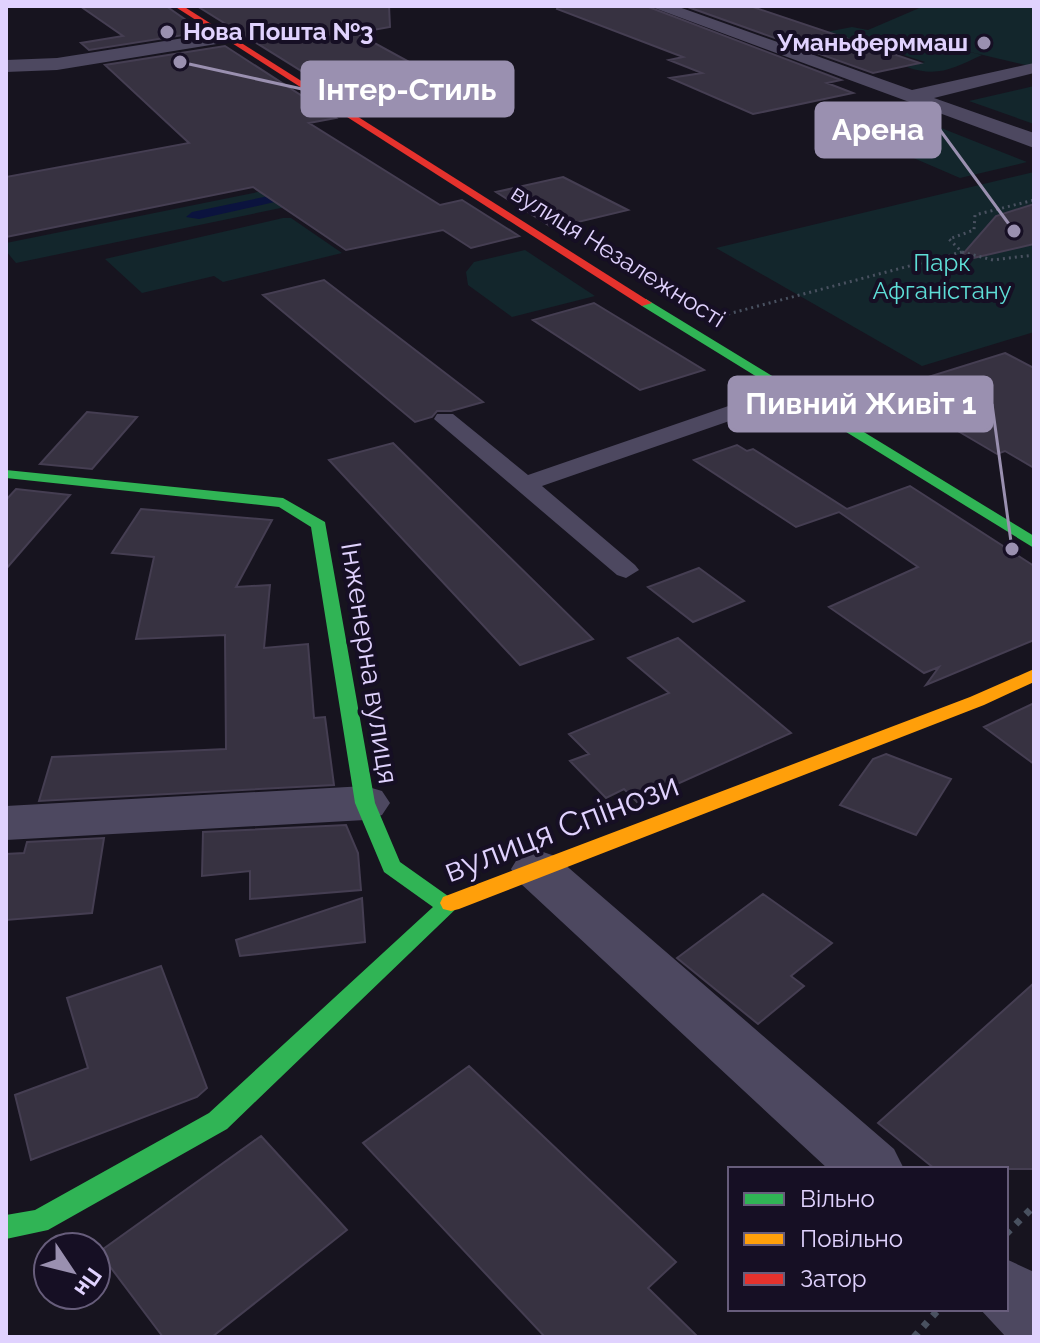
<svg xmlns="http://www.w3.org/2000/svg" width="1040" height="1343" font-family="Raleway,sans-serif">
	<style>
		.green { fill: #13262c }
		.water { fill: #0b133e }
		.building { fill: #373241; stroke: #453e52; stroke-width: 2 }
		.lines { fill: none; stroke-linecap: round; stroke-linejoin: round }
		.path-far1 { stroke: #495160; stroke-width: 3; stroke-dasharray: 2 4; stroke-linecap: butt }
		.path { stroke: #495160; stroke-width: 7; stroke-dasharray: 6 8; stroke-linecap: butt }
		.lane { fill: #4d4860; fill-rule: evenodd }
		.street { fill: #4d4860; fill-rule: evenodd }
		.fast { fill: #30b455; fill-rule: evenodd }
		.slow { fill: #ff9f0a; fill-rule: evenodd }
		.jam { fill: #e5322d; fill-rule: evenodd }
		.poi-dot { fill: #9a90b0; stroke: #160f24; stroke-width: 3 }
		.labels { text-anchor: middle; stroke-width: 8; stroke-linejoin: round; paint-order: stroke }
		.far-poi-label { font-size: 24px; font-weight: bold; fill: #e0d2fe; stroke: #160f24; text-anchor: start }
		.far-street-label { font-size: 24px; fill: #e0d2fe; stroke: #160f24 }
		.far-park-label { font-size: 24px; fill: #5eded7; stroke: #160f24 }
		.street-label { font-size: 28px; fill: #e0d2fe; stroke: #160f24 }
		.near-street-label { font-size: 34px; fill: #e0d2fe; stroke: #160f24 }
		.leader { fill: none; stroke: #9a90b0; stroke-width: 3 }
		.callout-dot { fill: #9a90b0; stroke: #160f24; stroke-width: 3 }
		.callout { fill: #9a90b0; stroke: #9a90b0; stroke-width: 3 }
		.callout-label { font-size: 30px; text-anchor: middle; font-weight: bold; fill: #fff }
	</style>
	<rect width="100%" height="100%" fill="#17141f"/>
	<path class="green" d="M924,6h110v61l-119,-28 67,16c-28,13 -45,23 -75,12l18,-5 -52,-17 -39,7 -38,-14 56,-11 16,3z
		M1034,86v38l-65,-23z
		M916,118l111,44 -67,16 -93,-40 44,-9 -14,-7z
		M1034,172v160l-112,34 -206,-118z
		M278,188l22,16 -284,59 -10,-12v-8z
		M283,218h8l51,35 -119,29 -9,-6 -72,17 -37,-34z
		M525,250l70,46 -83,21 -44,-32 -2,-13 8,-10z"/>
	<path class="water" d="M269,196l10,5 -80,18 -13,-2 6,-5z"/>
	<path class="building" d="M80,6h86l37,26 -114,18 -8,-7 42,-7z
		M197,6h192l1,21 -34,6 112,61 -101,18z
		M558,6h88l195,74 -14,3 26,10 -100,21 -83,-36 32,-5 -33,-13 14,-3 -126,-48z
		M685,6h65l170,57 -47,10z
		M225,46l111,72 -27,5 131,82 22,-5 57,36 -48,12 -28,-18 -97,20 -93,-63 -247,50v-60l183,-34 -84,-78z
		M563,177l65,33 -75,18 -57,-36z
		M1034,204v40l-78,18 40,-46z
		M324,280l159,122 -32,9h-14l-5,6 -17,5 -152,-127z
		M594,303l110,67 -64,20 -107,-70z
		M1005,353l29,15v100l-29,-17 -8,3 -56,-33 9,-3 -54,-31z
		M87,412l50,5 -45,52 -52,-5z
		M393,443l200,196 -73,26 -191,-205z
		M737,445l10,6 6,-2 94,60 63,-23 124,80v74l-108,45 13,-18 -15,6 -95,-66 89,-40 -79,-55 -43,15 -102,-67z
		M16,489l54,6 -64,74v-69z
		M141,509l131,11 -36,67 34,-2 -6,63 44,-4 6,74 11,-1 9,68 -295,16 13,-44 174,-8 -1,-114 -89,4 18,-82 -42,-4z
		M699,568l45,33 -51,21 -45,-35z
		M678,638l113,95 -154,69 -13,-13 -18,9 -36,-37 19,-7 -20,-20 100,-41 -41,-35z
		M1034,703v61l-50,-37z
		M886,754l65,25 -35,56 -76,-30 33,-46z
		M346,825l12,28 3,37 -111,9v-28l-48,5 1,-44z
		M104,838l-12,75 -86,7v-66l18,-1 3,-11z
		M763,894l69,49 -41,33 13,10 -46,38 -81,-66z
		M362,898l3,44 -125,14 -4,-16z
		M161,966l46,122 -10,9 -166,63 -16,-65 73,-27 -21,-70z
		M1034,983v186h-99l-57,-46z
		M469,1066l207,196 -28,26 50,49h-153l-182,-194z
		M261,1136l86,94 -135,107h-49l-64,-85z"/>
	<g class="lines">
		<path class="path-far1" d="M962,252l31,8 41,-5
			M728,314l234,-62 -13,-13 25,-9 1,-15 59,-15"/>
		<path class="path" d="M1006,1234l28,-28
			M914,1337l25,-28"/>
		<path class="lane" d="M792,389l8,1 3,5 -3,5 -19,3 -239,83 93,79 4,5 -13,8 -9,-3 -183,-156 3,-5h16l75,61 241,-83z"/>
		<path class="street" d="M649,6h27l236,84 122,-27v10l-100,25 100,35v15z
			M228,31l10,6 -3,4 -178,29 -51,2v-12l51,-2z
			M365,786l17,5 8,12 -8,12 -17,5 -359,20v-34z
			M537,850l18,6 339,293 10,20h-76l-309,-287 -8,-13 8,-13z
			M1006,1259l28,13v65h-28l-26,-28h26z"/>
		<path class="fast" d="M646,299l388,237v12l-392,-242 -2,-3z
			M6,470l277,28 42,24 50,281 25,59 48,34 11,1 3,6 -235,226 -179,101 -42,9v-24l29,-5 174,-97 224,-206 -49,-35 -29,-69 -44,-276 -32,-20 -273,-29z"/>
		<path class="slow" d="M1034,669v13l-50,23 -525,204 -8,2 -8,-2 -3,-6 3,-6 527,-200z"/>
		<path class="jam" d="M174,6h9l469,297 -10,3z"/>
	</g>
	<g class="poi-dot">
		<circle cx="167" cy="32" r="8"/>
		<circle cx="984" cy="43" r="8"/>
	</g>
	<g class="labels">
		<g class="far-poi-label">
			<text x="183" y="40">Нова Пошта №3</text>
			<text x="968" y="51" text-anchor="end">Уманьферммаш</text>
		</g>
		<g class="far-street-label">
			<text transform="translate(618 256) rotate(32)" y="8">вулиця Незалежності</text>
		</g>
		<g class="far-park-label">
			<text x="942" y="271">Парк<tspan x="942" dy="28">Афганістану</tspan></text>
		</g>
		<g class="street-label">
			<text transform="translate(370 663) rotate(81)" y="10">Інженерна вулиця</text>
		</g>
		<g class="near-street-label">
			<text transform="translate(561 827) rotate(-21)" y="12">вулиця Спінози</text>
		</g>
	</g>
	<path class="leader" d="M180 62L302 89M1014 231L940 130M1012 549L992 404"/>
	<g class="callout-dot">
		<circle cx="180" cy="62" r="8"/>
		<circle cx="1014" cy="231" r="8"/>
		<circle cx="1012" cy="549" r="8"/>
	</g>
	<g class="callout">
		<rect x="302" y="62" width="211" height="54" rx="8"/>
		<rect x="816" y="103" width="124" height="54" rx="8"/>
		<rect x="729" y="377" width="263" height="54" rx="8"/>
	</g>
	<g class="callout-label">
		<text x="407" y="100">Інтер-Стиль</text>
		<text x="878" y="140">Арена</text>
		<text x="861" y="414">Пивний Живіт 1</text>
	</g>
	<rect width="1040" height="1343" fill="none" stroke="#e0d2fe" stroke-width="16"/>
	<rect x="728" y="1167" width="280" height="144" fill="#160f24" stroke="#675d7b" stroke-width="2"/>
	<rect x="744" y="1193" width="40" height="12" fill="#30b455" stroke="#675d7b" stroke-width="2"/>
	<text x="800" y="1207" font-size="24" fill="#e0d2fe">Вільно</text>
	<rect x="744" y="1233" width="40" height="12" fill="#ff9f0a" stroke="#675d7b" stroke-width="2"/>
	<text x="800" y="1247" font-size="24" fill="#e0d2fe">Повільно</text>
	<rect x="744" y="1273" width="40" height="12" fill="#e5322d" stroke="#675d7b" stroke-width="2"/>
	<text x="800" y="1287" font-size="24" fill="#e0d2fe">Затор</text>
	<g transform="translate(72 1271) rotate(125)"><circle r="38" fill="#160f24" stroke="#675d7b" stroke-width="2"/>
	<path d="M0-6L14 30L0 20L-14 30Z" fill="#9a90b0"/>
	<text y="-12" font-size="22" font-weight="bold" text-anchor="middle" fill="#e0d2fe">Пн</text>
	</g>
</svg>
